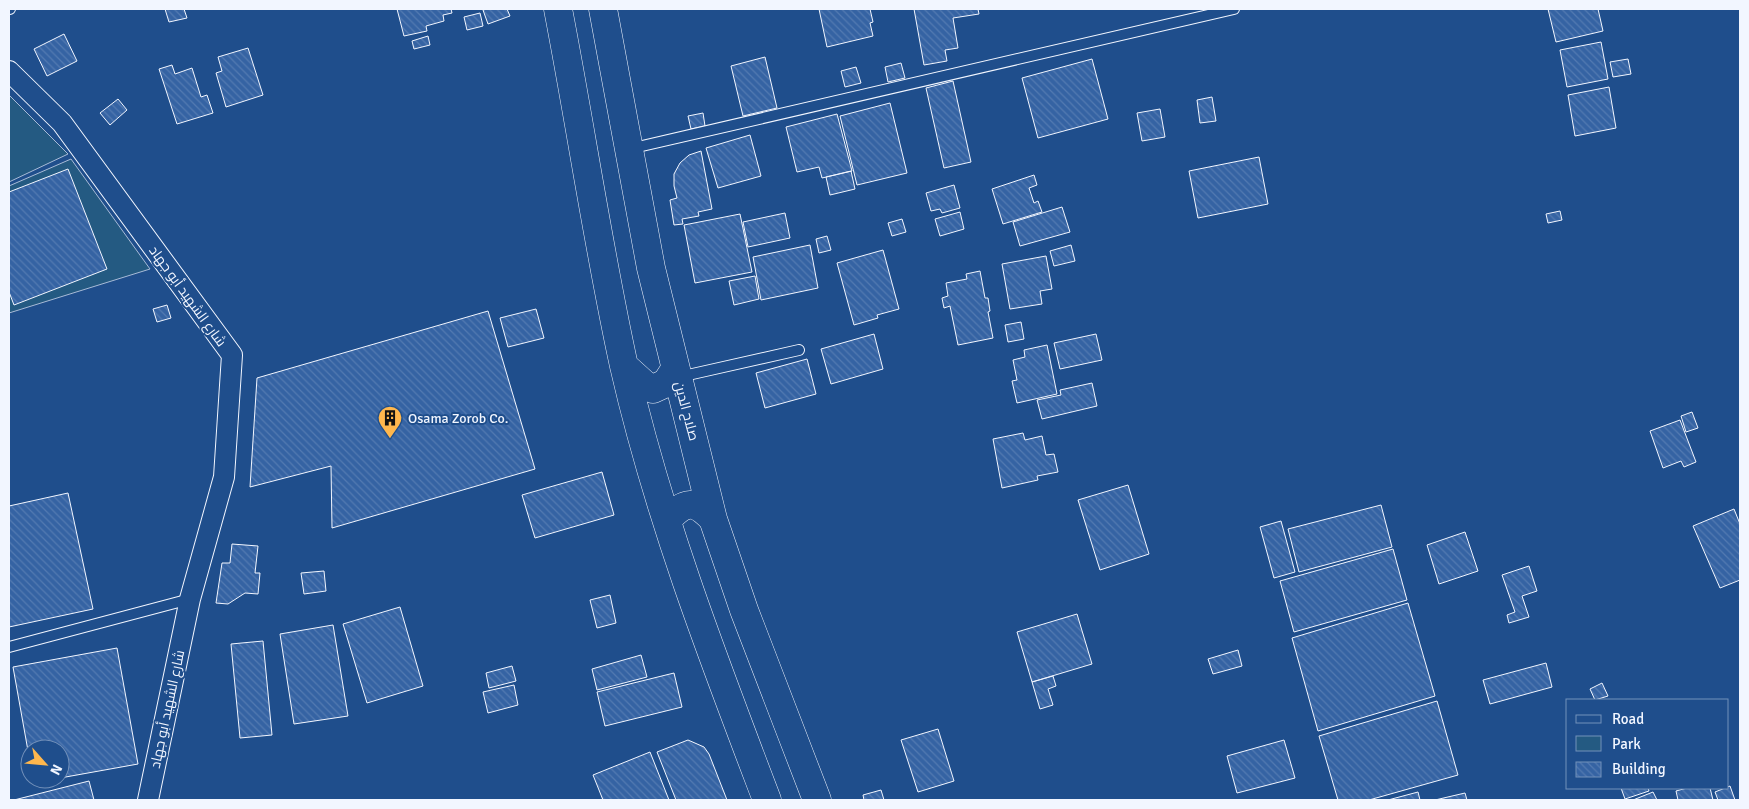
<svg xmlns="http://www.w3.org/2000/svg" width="1749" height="809" font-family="Signika,Cairo,sans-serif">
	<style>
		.green { fill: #245a82; stroke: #a8bbd7 }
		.building { fill: url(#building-back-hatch); stroke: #f2f6ff }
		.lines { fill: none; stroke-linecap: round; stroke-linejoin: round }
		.lane-casing { stroke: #f2f6ff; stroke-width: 12 }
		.street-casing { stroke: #f2f6ff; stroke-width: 22 }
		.highway-casing { stroke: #f2f6ff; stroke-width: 29 }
		.lane { stroke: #1f4e8c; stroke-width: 10 }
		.street { stroke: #1f4e8c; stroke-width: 20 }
		.highway { stroke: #1f4e8c; stroke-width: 28 }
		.labels { text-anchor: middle; stroke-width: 4; stroke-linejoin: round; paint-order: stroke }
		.street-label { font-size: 14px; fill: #f2f6ff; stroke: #1f4e8c }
		.poi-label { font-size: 14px; fill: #f2f6ff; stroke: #1f4e8c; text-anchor: start }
	</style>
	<defs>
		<pattern id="building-back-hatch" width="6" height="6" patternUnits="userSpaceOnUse" patternTransform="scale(1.25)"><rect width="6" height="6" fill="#3563a3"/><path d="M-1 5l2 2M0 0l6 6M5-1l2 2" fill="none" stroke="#537ab1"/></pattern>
	</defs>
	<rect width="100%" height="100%" fill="#1f4e8c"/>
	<path class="green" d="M9,95l59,59 -59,28z
		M71,159l79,110 -141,44v-127z"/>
	<path class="building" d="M165,9h19l3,9 -18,4z
		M397,9h54l1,4 -9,2 1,6 -18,5 1,5 -23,5z
		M487,9h20l3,7 -22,8 -5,-14z
		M819,9h51l3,13 -3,1 3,13 -46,11z
		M914,9h64l1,5 -26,4 5,30 -13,2 2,11 -23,4z
		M1548,9h50l5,22 -47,11z
		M480,13l3,13 -16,4 -3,-13z
		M64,34l13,27 -30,15 -13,-27z
		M428,36l2,9 -16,4 -2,-8z
		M1601,42l7,37 -41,8 -7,-37z
		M248,48l15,47 -37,12 -10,-34 6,-2 -4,-14z
		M765,57l12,51 -34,8 -12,-50z
		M1092,59l16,60 -70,19 -16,-60z
		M1628,59l3,15 -18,3 -3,-15z
		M901,63l4,15 -17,4 -3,-15z
		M172,65l3,9 17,-6 9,29 6,-2 6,18 -36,11 -18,-55z
		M856,67l5,16 -16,4 -4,-16z
		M953,81l18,81 -27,6 -18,-80z
		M1609,87l7,41 -41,8 -7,-41z
		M1212,97l4,24 -16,2 -3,-23z
		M118,99l9,11 -17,15 -10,-12z
		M890,103l17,70 -50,12 -17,-69z
		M1160,109l5,28 -23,4 -5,-28z
		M703,113l2,13 -14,3 -3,-13z
		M837,114l15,57 -30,7 -3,-11 -22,5 -11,-45z
		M750,135l11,41 -43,12 -12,-40z
		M701,151l11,58 -14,3 1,4 -17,3 1,5 -9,1 -4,-25 7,-2 -3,-12v-12l6,-11 9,-8z
		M1259,157l9,47 -70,14 -9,-47z
		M68,169l39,100 -93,36 -5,-13v-100z
		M851,171l4,18 -25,6 -4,-18z
		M1034,175l3,10 -8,3 5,15 4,-2 4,11 -39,12 -11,-35z
		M954,185l6,23 -18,5 -2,-4 -9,2 -5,-18z
		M1062,207l8,25 -50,14 -7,-24z
		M1560,211l2,9 -14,3 -2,-9z
		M960,212l4,17 -24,7 -5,-17z
		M785,213l5,25 -42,9 -5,-25z
		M740,214l12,58 -57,11 -11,-58z
		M902,219l4,13 -14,4 -4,-13z
		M827,236l4,14 -12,3 -3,-14z
		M810,245l8,43 -57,12 -8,-43z
		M1071,245l4,16 -21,5 -4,-15z
		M883,250l16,59 -22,6 1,3 -24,7 -17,-62z
		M1046,256l6,33 -12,2 2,13 -32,5 -8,-45z
		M980,271l5,27h3l2,13 -2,1 5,26 -35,7 -8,-39 -6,2 -2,-10 6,-2 -2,-13 21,-4 -1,-5z
		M755,276l4,23 -25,6 -5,-24z
		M167,305l4,13 -14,4 -4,-13z
		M536,309l8,29 -36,9 -8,-29z
		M488,311l47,158 -203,59 -1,-62 -81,21 7,-109z
		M1021,322l3,17 -16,3 -3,-17z
		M874,334l9,35 -52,15 -10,-35z
		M1096,334l6,26 -42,9 -6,-26z
		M1047,345l10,49 -40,9 -5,-22 5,-1 -4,-20 12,-3 -1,-7z
		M807,359l9,35 -51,14 -9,-35z
		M1092,383l5,23 -55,13 -5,-19 24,-5 -1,-5z
		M1692,412l6,16 -12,4 -5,-16z
		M1680,420l16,42 -12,5 -3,-6 -18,7 -13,-37z
		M1023,433l2,7 17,-4 4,19 8,-1 4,18 -21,4 1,4 -36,8 -9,-49z
		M602,472l12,43 -79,23 -13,-43z
		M1128,485l21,69 -49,16 -22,-70z
		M68,493l25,116 -84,18v-121z
		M1381,505l11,42 -93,25 -11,-43z
		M1734,509l6,15v56l-20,8 -27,-62z
		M1281,521l14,51 -21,6 -14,-51z
		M1465,532l13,39 -39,13 -12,-39z
		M232,544l26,2 -3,27h5l-2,21 -13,-1 -17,11 -12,-1 6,-40h8z
		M1393,549l14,51 -113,32 -14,-51z
		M1529,566l8,25 -15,5 7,21 -20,6 -2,-8 8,-3 -13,-37z
		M324,571l2,20 -22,3 -3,-21z
		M610,595l6,28 -19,5 -7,-28z
		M1408,603l27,93 -117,35 -26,-93z
		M400,607l23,79 -56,17 -24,-79z
		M1077,614l15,50 -60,18 -15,-50z
		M333,625l15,91 -54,8 -14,-90z
		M263,641l9,94 -32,3 -9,-94z
		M117,648l21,116 -78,14v-29h-30v13l-17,-95z
		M1238,650l4,16 -29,8 -5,-15z
		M641,655l6,22 -50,13 -5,-21z
		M1546,663l6,24 -62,17 -7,-24z
		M512,666l4,15 -27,7 -3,-15z
		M674,673l8,34 -77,19 -8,-34z
		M1053,676l3,10 -8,3 5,16 -13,4 -8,-27z
		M1602,683l6,13 -13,4 -5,-11z
		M514,685l4,20 -30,8 -5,-21z
		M1437,701l21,74 -89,25h-31l-19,-64z
		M938,729l16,52 -36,11 -17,-52z
		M688,740l16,7 5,7 18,46h-51l-19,-48z
		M1284,740l11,38 -58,15 -10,-37z
		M650,752l19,48h-66l-10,-25z
		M89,781l5,19h-80z
		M1730,786l5,14h-17l-3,-8z
		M1621,788h27l1,3 -24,8z
		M1687,788h23l3,12h-35l-2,-9z
		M881,790l3,10h-20l-1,-5z
		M1418,792l2,8h-32z
		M1653,792l4,8h-24z
		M1465,793l2,7h-32z"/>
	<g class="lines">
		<defs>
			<path id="lane" d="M9,9h1
				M629,149l605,-140
				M679,377l120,-27
				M9,647l181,-48"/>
			<path id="street" d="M9,71l53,52 170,232 -8,122 -34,122 -42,201"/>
			<path id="highway" d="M558,9c23,119 40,238 66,357 34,149 89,292 143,434
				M603,9l48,259 62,251 31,91 73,190
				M624,366l21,19 8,4 13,-6 9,-14
				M667,520c19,-20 27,-20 46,-1"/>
		</defs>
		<use href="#lane" class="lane-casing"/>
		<use href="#street" class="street-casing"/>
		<use href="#highway" class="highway-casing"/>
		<use href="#lane" class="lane"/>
		<use href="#street" class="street"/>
		<use href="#highway" class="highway"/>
	</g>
	<defs>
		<symbol id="building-pin" viewBox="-11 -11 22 30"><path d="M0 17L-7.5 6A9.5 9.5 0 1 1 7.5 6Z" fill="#ffb74d" stroke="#1f4e8c"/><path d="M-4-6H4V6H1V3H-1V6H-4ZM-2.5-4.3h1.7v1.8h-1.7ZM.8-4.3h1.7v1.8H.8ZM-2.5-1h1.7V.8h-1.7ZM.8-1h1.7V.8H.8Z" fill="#111"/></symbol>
	</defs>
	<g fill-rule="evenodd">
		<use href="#building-pin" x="376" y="404" width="28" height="38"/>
	</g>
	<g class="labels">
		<g class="street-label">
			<text transform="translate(188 296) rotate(54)" y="5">شارع الشهيد أبو جهاد</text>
			<text transform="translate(687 411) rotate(75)" y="5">صلاح الدين</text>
			<text transform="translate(167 709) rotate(-78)" y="5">شارع الشهيد أبو جهاد</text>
		</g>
		<g class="poi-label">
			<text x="408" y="423">Osama Zorob Co.</text>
		</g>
	</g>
	<rect width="1749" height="809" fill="none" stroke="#f2f6ff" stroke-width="20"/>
	<rect x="1566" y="699" width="162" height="90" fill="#1f4e8c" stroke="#7391ba"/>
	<rect x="1576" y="715" width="25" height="8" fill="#1f4e8c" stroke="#7391ba"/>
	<text x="1612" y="724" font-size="15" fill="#f2f6ff">Road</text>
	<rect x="1576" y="736" width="25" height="15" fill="#245a82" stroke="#7391ba"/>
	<text x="1612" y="749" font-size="15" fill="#f2f6ff">Park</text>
	<rect x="1576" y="762" width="25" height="15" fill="url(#building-back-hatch)" stroke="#7391ba"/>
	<text x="1612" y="774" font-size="15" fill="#f2f6ff">Building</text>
	<g transform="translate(45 764) rotate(117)"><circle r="24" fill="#1f4e8c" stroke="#7391ba"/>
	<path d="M0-4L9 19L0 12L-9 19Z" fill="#ffb74d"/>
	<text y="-8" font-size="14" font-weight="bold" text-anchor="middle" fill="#f2f6ff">N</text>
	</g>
</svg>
